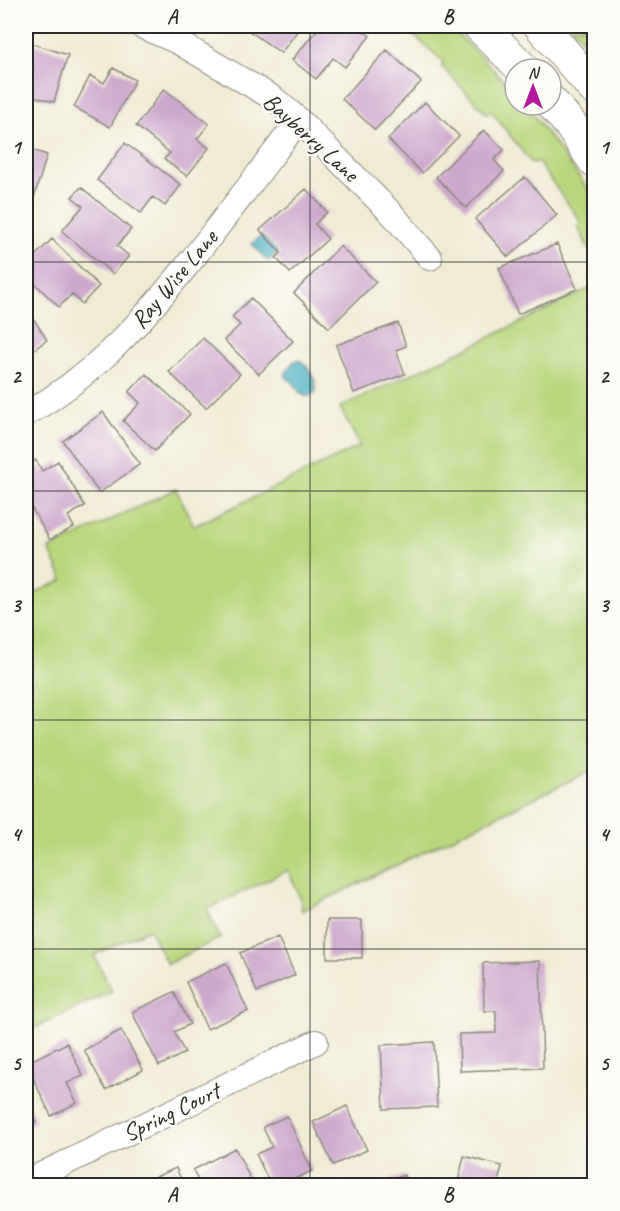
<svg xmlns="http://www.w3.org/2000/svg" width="620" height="1211" font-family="Caveat,sans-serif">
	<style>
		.green { fill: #b7d57c; stroke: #718054; stroke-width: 1.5 }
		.water { fill: #41aac0; stroke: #366a76; stroke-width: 1.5 }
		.building { fill: #cea7ce }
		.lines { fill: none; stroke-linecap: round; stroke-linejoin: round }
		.street-casing { stroke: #8e8b7f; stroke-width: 26 }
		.secondary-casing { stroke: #8e8b7f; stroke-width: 35 }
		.path { stroke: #8e8b7f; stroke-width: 4; stroke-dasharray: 1.5 4.5; stroke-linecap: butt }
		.street { stroke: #fff; stroke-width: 24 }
		.secondary { stroke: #fff; stroke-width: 33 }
		.grid { fill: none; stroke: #2b2b2b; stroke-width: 1.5; stroke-opacity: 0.55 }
		.labels { text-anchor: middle; stroke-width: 5; stroke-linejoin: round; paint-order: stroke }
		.street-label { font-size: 24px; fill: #2b2b2b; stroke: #fdfcf7 }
		.neatline { fill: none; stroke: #2b2b2b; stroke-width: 2 }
		.grid-label { font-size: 20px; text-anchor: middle; font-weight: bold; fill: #2b2b2b }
	</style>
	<rect width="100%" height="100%" fill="#fdfcf7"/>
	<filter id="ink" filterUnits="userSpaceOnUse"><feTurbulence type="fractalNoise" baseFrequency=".0167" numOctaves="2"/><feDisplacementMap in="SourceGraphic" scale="12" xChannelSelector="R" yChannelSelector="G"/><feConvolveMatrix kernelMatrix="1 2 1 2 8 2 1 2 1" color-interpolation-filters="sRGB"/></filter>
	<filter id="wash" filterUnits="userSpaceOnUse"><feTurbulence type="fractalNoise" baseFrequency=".008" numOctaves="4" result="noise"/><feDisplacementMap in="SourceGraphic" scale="24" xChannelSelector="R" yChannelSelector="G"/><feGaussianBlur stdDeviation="1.35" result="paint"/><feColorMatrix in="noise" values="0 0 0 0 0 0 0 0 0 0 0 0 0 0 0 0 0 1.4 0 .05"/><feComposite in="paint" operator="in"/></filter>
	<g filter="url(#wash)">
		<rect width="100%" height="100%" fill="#f0ebd3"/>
		<path class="green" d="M403,26h45l35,32 32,35v12h11l68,92v63l-17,-35 4,-3 -44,-61 -5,3 -41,-53 -4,3 -46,-48 3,-4z
			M570,26h24v28l-23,-28z
			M594,286v483l-292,142 -1,-11 -13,-30 -81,39 13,29 -53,26 -18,-35 -55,26 18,36 -86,41v-435l37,-17 -14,-31 127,-60 18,37 166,-80 -20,-39 132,-61z"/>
		<path class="water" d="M261,235l17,18 -10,8 -16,-17z
			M299,360c9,4 18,21 17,32l-8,5 -8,-3c-2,-3 -3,-7 -5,-9 -8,-10 -15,-5 -4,-20 4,-5 0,-3 8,-5z"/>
		<g id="blocks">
			<path class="building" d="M246,26h55l-20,27 -36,-25z
				M320,26h37l13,10 -25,31 -12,-9 -17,21 -24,-19z
				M27,42l41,13 -14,47 -28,-8z
				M387,50l34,32 -46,48 -33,-31z
				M113,68l22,12 -25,47 -36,-20 16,-31 14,7z
				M164,89l45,35 -12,15 12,9 -22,28 -23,-17 6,-6 -34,-27z
				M425,102l34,34 -37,37 -34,-34z
				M484,130l20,20 -10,10 10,11 -38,37 -30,-31z
				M125,143l56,42 -16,21 -12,-9 -12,16 -44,-33z
				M26,148l21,7 -15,49 -6,-2z
				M525,177l32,38 -49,42 -33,-38z
				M81,187l50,42 -14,17 12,10 -16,18 -51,-43 21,-25 -11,-9z
				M306,189l21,23 -12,12 13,15 -38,34 -14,-15 5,-5 -21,-23z
				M52,239l47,47 -17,18 -10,-10 -13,13 -33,-32v-10z
				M557,244l20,45 -59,25 -19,-46z
				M340,246l36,36 -47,46 -35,-35z
				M251,298l42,43 -34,33 -35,-34 16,-15 -8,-8z
				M26,307l21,33 -21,15z
				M398,323l8,23 -10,4 9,24 -51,19 -18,-48z
				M203,338l37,36 -34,34 -37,-36z
				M146,374l44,40 -35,37 -32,-30 17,-18 -11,-11z
				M103,412l37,52 -41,29 -36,-52z
				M36,460l6,11 16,-10 27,45 -17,10 6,11 -24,13 -24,-42v-32z
				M327,920h35v38h-35z
				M278,937l17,38 -38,17 -17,-39z
				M540,961l3,107 -83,3 -1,-37 37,-1v-22h-12l-1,-48z
				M226,963l22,48 -41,18 -21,-47z
				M174,992l16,32 -16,8 11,21 -26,13 -27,-54z
				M121,1030l22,40 -37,20 -22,-40z
				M434,1042l3,65 -53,2 -3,-64z
				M67,1043l16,33 -16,7 10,20 -26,13 -25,-53z
				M26,1098l10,24 -10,4z
				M347,1106l20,44 -34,15 -20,-43z
				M287,1116l25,55 -33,15h-8l-15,-32 16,-7 -9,-20z
				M235,1148l17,34 -6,4h-45l-8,-16z
				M464,1156l38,10 -5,20h-40z
				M176,1168l8,18h-30l-3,-7z
				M404,1175l4,11h-30v-1z"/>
		</g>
	</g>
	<g filter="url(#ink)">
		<use href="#blocks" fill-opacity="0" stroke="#8e8b7f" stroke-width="1.5"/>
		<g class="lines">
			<defs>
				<path id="street" d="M141,26l37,16 95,56 26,22 94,95 37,43
					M26,414c64,-36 109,-85 155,-141 41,-50 79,-102 118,-153
					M26,1182l290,-140"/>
				<path id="secondary" d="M480,26l43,43
					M541,26l53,62
					M551,102l19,22 24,36"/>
			</defs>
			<use href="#street" class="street-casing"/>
			<use href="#secondary" class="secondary-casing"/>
			<path class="path" d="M581,26l13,15"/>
			<use href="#street" class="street"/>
			<use href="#secondary" class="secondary"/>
		</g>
	</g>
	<path class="grid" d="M310,26v1160M26,262h568M26,491h568M26,720h568M26,949h568"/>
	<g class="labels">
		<g class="street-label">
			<text transform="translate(311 137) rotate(42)" y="8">Bayberry Lane</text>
			<text transform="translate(174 279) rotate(-50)" y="8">Ray Wise Lane</text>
			<text transform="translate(171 1112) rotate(-26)" y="8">Spring Court</text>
		</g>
	</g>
	<rect width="620" height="1211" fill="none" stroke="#fdfcf7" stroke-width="66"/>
	<g transform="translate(533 87)"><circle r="28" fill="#fdfcf7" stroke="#a9a8a5" stroke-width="1.5"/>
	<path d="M0-4.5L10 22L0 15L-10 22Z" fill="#b5179e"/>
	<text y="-9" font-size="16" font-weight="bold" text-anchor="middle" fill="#2b2b2b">N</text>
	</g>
	<rect x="33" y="33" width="554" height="1145" class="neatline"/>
	<g class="grid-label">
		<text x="172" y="23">A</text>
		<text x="448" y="23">B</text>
		<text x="16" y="154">1</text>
		<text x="604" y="154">1</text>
		<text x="16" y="383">2</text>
		<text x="604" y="383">2</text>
		<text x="16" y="612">3</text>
		<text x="604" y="612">3</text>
		<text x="16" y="841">4</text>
		<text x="604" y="841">4</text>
		<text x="16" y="1070">5</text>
		<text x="604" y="1070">5</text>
		<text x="172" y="1201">A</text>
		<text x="448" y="1201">B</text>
	</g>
</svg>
